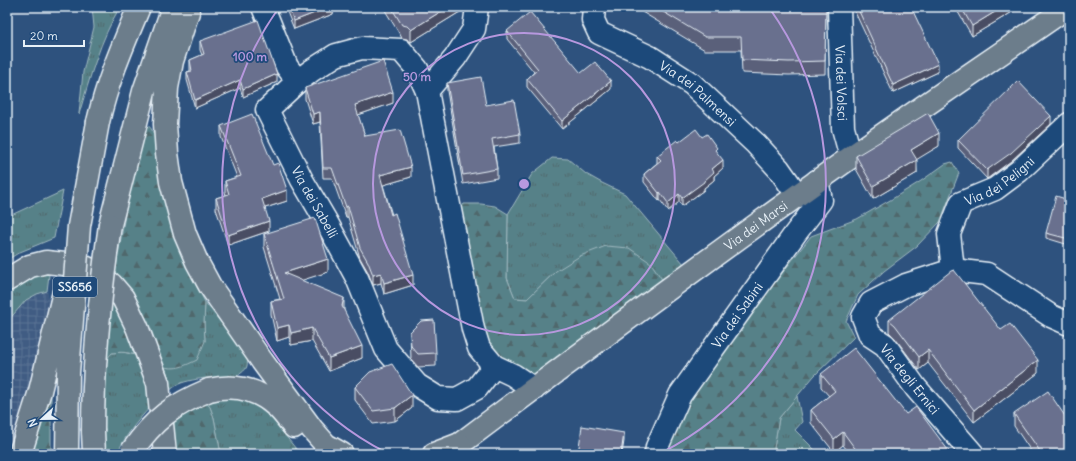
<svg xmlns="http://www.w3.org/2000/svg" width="1076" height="461" font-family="Delius,sans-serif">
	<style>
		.industrial { fill: url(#industrial-grid) }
		.grass { fill: url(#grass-tufts); stroke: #a0b9c0 }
		.forest { fill: url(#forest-firs); stroke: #a0b9c0 }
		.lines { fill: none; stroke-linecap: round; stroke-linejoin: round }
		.minor-casing { stroke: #e8f1f8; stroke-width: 25 }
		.major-casing { stroke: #e8f1f8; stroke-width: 25 }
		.highway-casing { stroke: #e8f1f8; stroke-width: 25 }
		.minor { stroke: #1f4a7a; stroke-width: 22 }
		.major { stroke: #6c7d8b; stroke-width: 22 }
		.highway { stroke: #6c7d8b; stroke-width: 22 }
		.highway-bridge-casing { stroke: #e8f1f8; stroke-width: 25; stroke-linecap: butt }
		.highway-bridge { stroke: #6c7d8b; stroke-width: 22 }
		.wall { fill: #5a607a; stroke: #e8f1f8 }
		.shaded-wall { fill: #4a4e63; stroke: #e8f1f8 }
		.building { fill: #69708e; stroke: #e8f1f8 }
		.ring { fill: none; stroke: #b798de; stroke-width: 2 }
		.labels { text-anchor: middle; stroke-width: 3.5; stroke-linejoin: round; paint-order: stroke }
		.shield { fill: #1f4a7a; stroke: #acbfd2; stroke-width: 1 }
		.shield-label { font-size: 12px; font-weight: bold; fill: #e8f1f8 }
		.street-label { font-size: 13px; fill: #e8f1f8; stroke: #1f4a7a }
		.centre { fill: #b798de; stroke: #1f4a7a; stroke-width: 2 }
		.ring-label { font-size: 12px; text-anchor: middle; font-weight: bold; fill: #b798de; stroke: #1f4a7a; stroke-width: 3.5; stroke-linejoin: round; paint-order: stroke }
	</style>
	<defs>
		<pattern id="industrial-grid" width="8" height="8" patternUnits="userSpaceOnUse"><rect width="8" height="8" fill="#405b83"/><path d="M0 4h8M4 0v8" fill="none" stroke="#5c7395"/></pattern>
		<pattern id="grass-tufts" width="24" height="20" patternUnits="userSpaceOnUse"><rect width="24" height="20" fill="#578188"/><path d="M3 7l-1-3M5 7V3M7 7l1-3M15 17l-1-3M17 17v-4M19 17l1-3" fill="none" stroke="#4f676c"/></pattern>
		<pattern id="forest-firs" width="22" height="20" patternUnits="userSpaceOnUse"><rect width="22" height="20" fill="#578188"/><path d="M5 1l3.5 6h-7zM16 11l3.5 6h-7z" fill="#4f676c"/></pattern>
	</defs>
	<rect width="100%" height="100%" fill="#2e527e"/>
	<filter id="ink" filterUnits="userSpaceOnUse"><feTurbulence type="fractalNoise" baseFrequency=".025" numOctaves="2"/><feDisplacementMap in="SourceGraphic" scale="8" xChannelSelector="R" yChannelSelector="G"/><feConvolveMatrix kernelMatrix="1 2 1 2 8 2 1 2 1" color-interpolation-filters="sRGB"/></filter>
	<g filter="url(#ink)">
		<path class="industrial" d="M47,291l4,13 -38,150h-6v-132l19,-22 11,-6z"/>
		<path class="grass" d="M92,7h28c-20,33 -30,71 -41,107l4,-42 11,-45z
			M552,158l16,1 18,15 16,9 23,11 59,70 -21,17 -107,-10 -29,28 -12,-1 -8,-20 1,-64 24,-40z
			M63,191l-9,47 -34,14 -13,8v-43z
			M50,267l-3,24 -10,3 -11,6 -19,22v-39z
			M205,302l42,54c2,14 -2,14 -13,22 -12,-3 -47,1 -57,7 -5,3 -10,8 -15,12l-7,-33 50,-23 -1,-18z
			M123,352l12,3 11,5 8,44c-10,8 -30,33 -35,46l-7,1 -9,-1 2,-89 6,-8z
			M216,394l35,7 22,19 27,34h-79l-7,-36 -4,-11 -7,-8z
			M797,396l5,26 -7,8 24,24h-42l-3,-6 5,-30z"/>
		<path class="forest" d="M145,125c6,1 7,5 9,10l7,51 23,74 12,25 9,17 -1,21 1,18 -8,19c-17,8 -24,11 -42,4l-41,-86 14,-80z
			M952,162l7,11 -19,49 -23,24 -33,25 -26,24 -12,26 8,16 -40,39 -35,42 -5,30 3,6h-100l-2,-1 -1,1h-12l5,-15 56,-90 88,-113 46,-17 35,-20 29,-18 24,-17z
			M464,204h17l14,2 13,8 -1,64 8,20 12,1 29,-28 24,-15 26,-10 23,2 22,15 12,18 -134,98 -35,-18 -13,-22 -24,-129z
			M110,300h5l31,60c-14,-7 -20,-9 -34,-7l-7,8z
			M51,394v60h-20l16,-53z
			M203,399l7,8 4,11 7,36h-54l-3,-32z"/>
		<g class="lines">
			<defs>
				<g id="minor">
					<path d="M263,7l24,60 11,14"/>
					<path id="s1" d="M594,7l-1,13 6,13 51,24 42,27 64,60 23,25 19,27"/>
					<path id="s2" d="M839,7l4,121 8,29"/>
					<path d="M427,91l28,-33 19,-29 3,-22"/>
					<path id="s3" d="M953,270l-4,-36 12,-31 34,-14 24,-18 50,-47"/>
					<path id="s4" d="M494,366l-15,-18 -6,-19 -46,-238 -10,-22 -16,-19 -39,-2 -26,7 -25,16 -13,10 -31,29 35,70 24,41 31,57 29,71 31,36 21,13 19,1 20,-11 17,-22 19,9 21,14"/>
					<path id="s5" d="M656,454l1,-7 23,-52 115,-161 26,-34 -4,-19"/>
					<path d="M973,454l-57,-66 -31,-43 -15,-10 -7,-18 8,-14 35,-18 47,-15 34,4 64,42 18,8"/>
				</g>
				<g id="major">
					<path id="s6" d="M453,454l7,-10c129,-97 259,-193 391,-287 72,-51 145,-100 217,-150"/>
				</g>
				<path id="highway" d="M188,7v5l-16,49 -5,27 -2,36 2,29 4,29 14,52 12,28 13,24 52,75 50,68 14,16 16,9
					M98,122c9,-40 25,-77 41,-115
					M110,225l34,-134 29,-84
					M7,280l23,-14 16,-4 37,4 16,8 12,10 12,14 14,29 21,56 7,71
					M209,390c25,-6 47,-2 67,16 7,6 12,14 18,21
					M93,431l1,23
					M434,454l26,-10"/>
			</defs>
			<use href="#minor" class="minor-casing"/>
			<use href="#major" class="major-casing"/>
			<use href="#highway" class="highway-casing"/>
			<use href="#minor" class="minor"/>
			<use href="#major" class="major"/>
			<use href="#highway" class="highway"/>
			<defs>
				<path id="highway-bridge" d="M93,431c0,-69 7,-137 17,-206
					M132,451c22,-32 41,-46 77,-61
					M20,454l20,-63 24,-99
					M67,454l1,-81 11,-147 19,-104"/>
			</defs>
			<use href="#highway-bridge" class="highway-bridge-casing"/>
			<use href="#highway-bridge" class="highway-bridge"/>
		</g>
		<path class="wall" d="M285,7h48v7l-39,15z
			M383,7h80v3l-52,32 -4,-3 -5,-1z
			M642,7h69l4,2 76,-1 35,-1 -1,67 -36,1 -47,-2 -1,-23h-36l-63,-38z
			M854,7h57l27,65 -45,21 -39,-83z
			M955,7h59v4l-42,25z
			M507,31l74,42 30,16 -49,40 -35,-42v-8l7,-7 -27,-33z
			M200,41l77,41 -34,15 -3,-9 -45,20 -8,-28v-8l3,-1v-11l12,-5 -2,-5z
			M447,83l39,22 34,29v9l-26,4 3,22v9l-34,6 -16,-93z
			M305,88l88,15 -35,12 7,21 46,41 -28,8 30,100 -29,9 -3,-11 -8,2 -5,-13 -8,-14 -12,-41h-2l-14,-39h-9l-3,-56 -7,2 -8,-25z
			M1051,124l-40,37 -24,18 -29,-31v-8z
			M221,126l66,75 -22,7 4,23 -41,14 -12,-36v-11l10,-3 -1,-3v-11l12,-4 -16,-40z
			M702,137l15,16 6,15 -9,8v4l-10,8v2l-22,16 -3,-4 -11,9 -8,-11 -1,1 -15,-19v-8l13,-11v-7l22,-14z
			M939,146l-23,13 1,14 -44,26 -17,-30v-13z
			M1069,200v45l-23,-7v-5z
			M264,234l64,38 -27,8 43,30v1l18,47 -33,13 -17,-30 -21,4 -2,-8 -12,4 -6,-27v-13l9,-2 -16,-52z
			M889,320l112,10 37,43 -64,49 -46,-59 -9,7 -24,-32 -6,-6z
			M410,332l26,21v13l-18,1 -7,-8z
			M821,374l85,40 45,40h-101l-7,-9 -9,7 -23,-29v-13l18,-14 -8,-9z
			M355,387l57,21 -17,13 -22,3 -18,-24z
			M1014,414l55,40h-36l-19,-28z"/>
		<path class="shaded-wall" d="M330,7h3v7l-39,15v-8z
			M448,7h15v3l-52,32v-12z
			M1003,7h11v4l-42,25v-10z
			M938,64v8l-45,21v-8z
			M277,74v8l-34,15v-8z
			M240,80v8l-45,20v-8z
			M611,81v8l-49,40v-8z
			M393,92v11l-38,13v-11z
			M320,112v10l-7,2v-10z
			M1051,116v8l-40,37 -24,18v-9z
			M939,133v13l-28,17v-13z
			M723,160v8l-9,8v4l-10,8v2l-22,16v-8l22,-17 8,-12z
			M917,160v13l-44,26v-13z
			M411,167v10l-31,9v-11z
			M287,190v11l-25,8v-10z
			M660,192v8l-1,1v-8z
			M679,194v8l-11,9v-8z
			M348,206v11h-2v-10z
			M269,221v10l-41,14v-10z
			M328,259v13l-44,14v-13z
			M381,273v10l-8,2v-10z
			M413,275v10l-29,9v-11z
			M344,298v12l-2,9v-13z
			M289,325v12l-12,4v-13z
			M312,328v13l-21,4v-12z
			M362,346v12l-33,13v-13z
			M928,350v13l-9,7v-13z
			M1038,360v13l-64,49v-12z
			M412,395v13l-17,13v-13z
			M843,432v13l-9,7v-13z
			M624,433v8l-2,13h-1z"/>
		<path class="building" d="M288,7h42l-36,14z
			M391,7h57l-37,23 -4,-4 -5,-1z
			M655,7h56l4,2 76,-1v-1h35l-1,54 -36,1 -47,-2 -1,-23h-36z
			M857,7h54l27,57 -45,21z
			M961,7h42l-31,19z
			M530,12l51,61 14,-11 16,19 -49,40 -35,-42 11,-10 -31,-38z
			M258,20l19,54 -34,15 -3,-9 -45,20 -8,-28 5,-1 -2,-11 14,-6 -4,-13z
			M383,61l10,31 -38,13 10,31 35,-6 11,37 -31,8 11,40 4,-2 18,62 -29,8 -3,-10 -8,2 -5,-13 -8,-14 -12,-42 -2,1 -14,-39h-9l-3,-56 -7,2 -8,-26z
			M481,77l5,28 28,-5 6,34 -28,5 5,30 -34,6 -16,-92z
			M1018,81l33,35 -40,37 -24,17 -29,-30z
			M928,113l11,20 -28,17 6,10 -44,26 -17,-30z
			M252,114l21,51 5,-2 9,27 -25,9 7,22 -41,14 -12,-37 13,-4 -4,-13 16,-5 -20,-50z
			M696,129l6,8 5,-3 10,14 -2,2 8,10 -11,9 2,3 -10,9v1l-22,16 -3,-4 -11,9 -8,-11 -1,1 -15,-19 17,-14 -4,-4 20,-16 2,2z
			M1056,196l13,4v39l-23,-6z
			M315,218l13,41 -44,14 60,25 -2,8 20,40 -33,12 -17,-30 -21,5 -2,-8 -12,3 -6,-27 13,-2 -20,-65z
			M954,270l47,60 9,-6 28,36 -64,50 -46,-60 -9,7 -24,-32 -6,-5 62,-49z
			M434,320l2,33 -18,1 -7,-8 -1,-14 11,-11z
			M854,348l52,66 10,-7 35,47h-92l-16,-22 -9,7 -23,-29 24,-19 -14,-17z
			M392,364l20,31 -17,13 -22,3 -18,-24 15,-15z
			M1048,391l21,31v32h-27l-28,-40z
			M582,426l42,7 -3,21h-43z"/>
	</g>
	<g class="ring">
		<circle cx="524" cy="184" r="151"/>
		<path d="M387 453A302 302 0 0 1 278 9M770 9A302 302 0 0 1 661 453"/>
	</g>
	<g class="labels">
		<rect class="shield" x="53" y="277" width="44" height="20" rx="3"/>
		<g class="shield-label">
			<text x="75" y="291">SS656</text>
		</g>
		<g class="street-label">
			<text dy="5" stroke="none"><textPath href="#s2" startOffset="76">Via dei Volsci</textPath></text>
			<text dy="5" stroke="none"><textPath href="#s1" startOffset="144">Via dei Palmensi</textPath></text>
			<text dy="5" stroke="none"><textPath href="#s3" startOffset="114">Via dei Peligni</textPath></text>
			<text dy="5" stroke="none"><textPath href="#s4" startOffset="593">Via dei Sabelli</textPath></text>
			<text dy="5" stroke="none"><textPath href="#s6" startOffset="380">Via dei Marsi</textPath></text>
			<text dy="5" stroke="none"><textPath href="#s5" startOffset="162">Via dei Sabini</textPath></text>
			<text transform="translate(910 379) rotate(51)" y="5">Via degli Ernici</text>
		</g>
	</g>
	<circle cx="524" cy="184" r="6" class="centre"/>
	<g class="ring-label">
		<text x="250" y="61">100 m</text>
		<text x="417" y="81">50 m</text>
	</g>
	<rect width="1076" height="461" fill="none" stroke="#1f4a7a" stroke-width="24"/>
	<rect x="12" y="12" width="1052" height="437" fill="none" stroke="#e8f1f8" stroke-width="1.5" filter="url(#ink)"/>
	<g transform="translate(42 419) rotate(248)" stroke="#1f4a7a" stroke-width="3" paint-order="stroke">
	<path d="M0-3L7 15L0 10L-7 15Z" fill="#e8f1f8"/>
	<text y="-6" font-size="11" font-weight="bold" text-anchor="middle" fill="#e8f1f8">N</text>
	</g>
	<path d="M24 40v6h60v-6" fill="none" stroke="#e8f1f8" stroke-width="2"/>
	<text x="30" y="40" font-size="12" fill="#e8f1f8" stroke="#1f4a7a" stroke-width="3" paint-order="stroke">20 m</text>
</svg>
